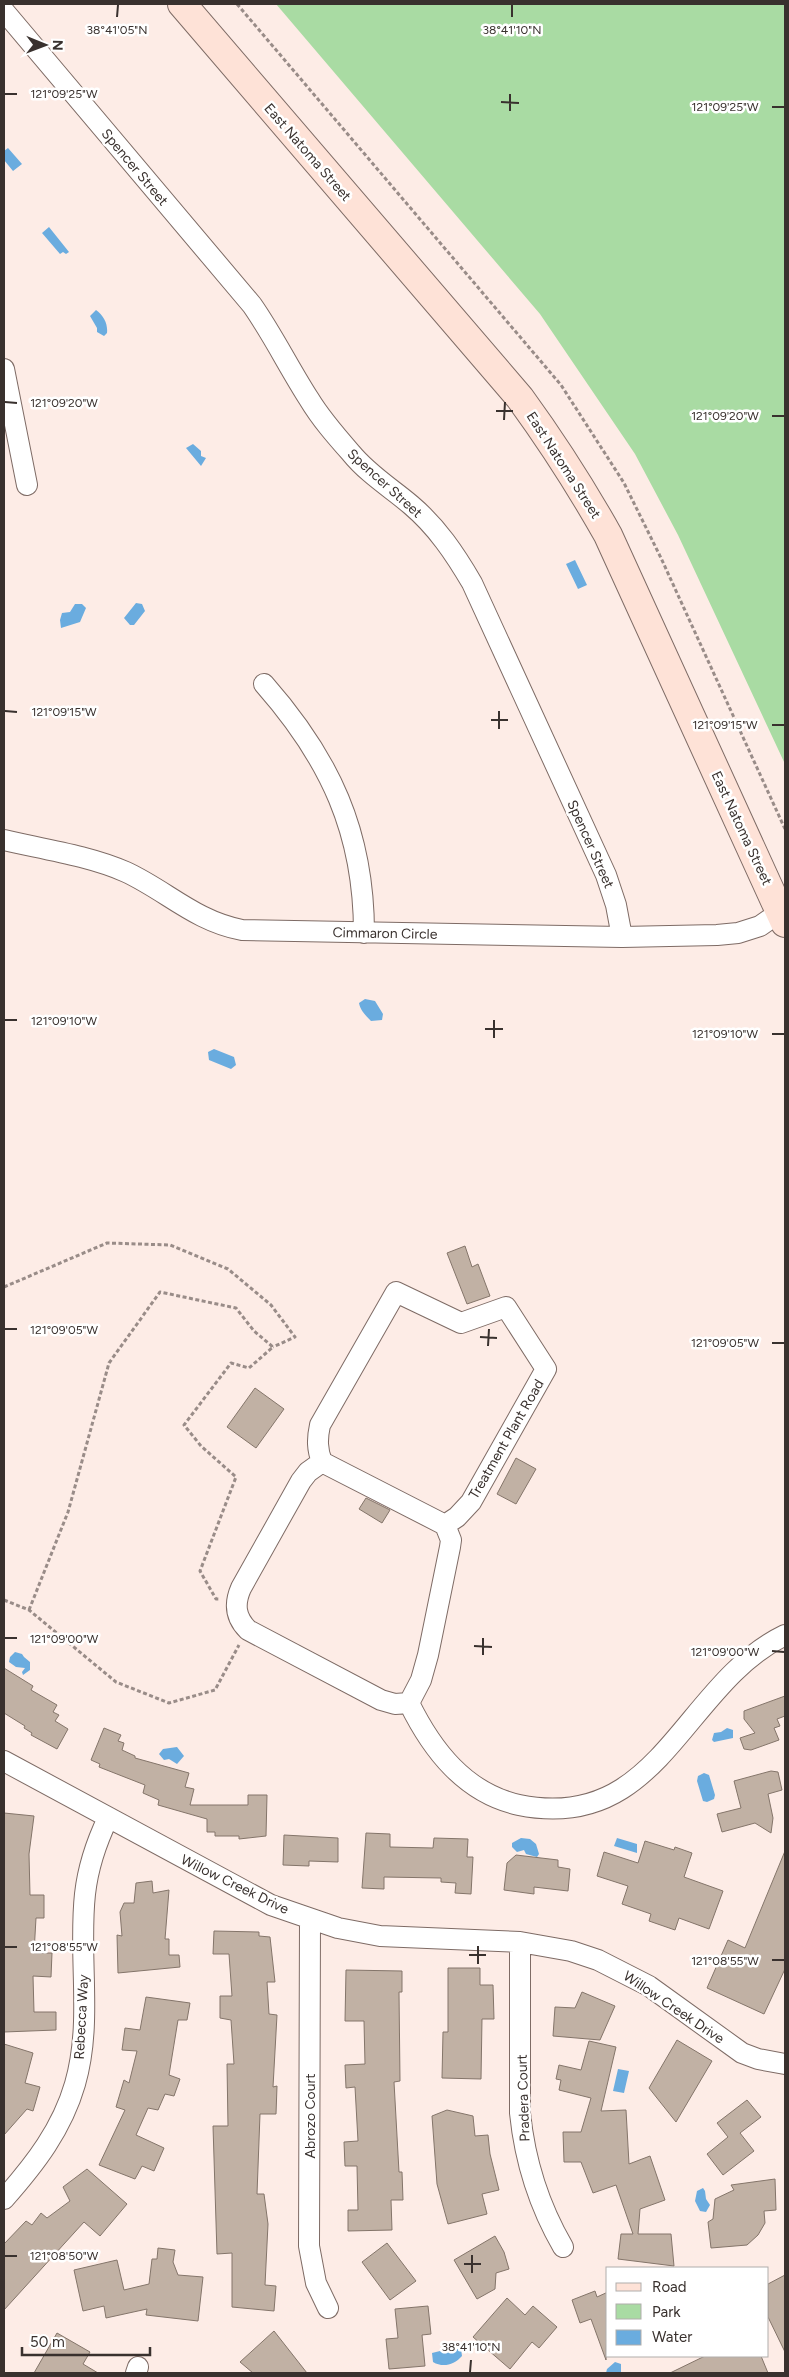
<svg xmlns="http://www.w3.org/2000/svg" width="789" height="2377" font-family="Figtree,sans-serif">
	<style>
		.green { fill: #a9dba3 }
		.water { fill: #6aacdf }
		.building { fill: #c1b1a4; stroke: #84756a }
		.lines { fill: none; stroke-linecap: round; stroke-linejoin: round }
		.street-casing { stroke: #7e6b65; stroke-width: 22 }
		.secondary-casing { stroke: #7e6b65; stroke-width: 30 }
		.path { stroke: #998c88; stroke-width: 3; stroke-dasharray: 4 2.5; stroke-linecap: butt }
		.street { stroke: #fff; stroke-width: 20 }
		.secondary { stroke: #fee2d7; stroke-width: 28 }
		.ticks { fill: none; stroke: #39312e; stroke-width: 2 }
		.labels { text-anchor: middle; stroke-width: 5; stroke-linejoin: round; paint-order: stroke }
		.street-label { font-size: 14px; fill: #39312e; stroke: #fff }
		.ticks-label { font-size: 12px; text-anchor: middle; fill: #39312e; stroke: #fff; stroke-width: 5; stroke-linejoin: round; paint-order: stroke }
	</style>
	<rect width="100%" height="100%" fill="#fdece6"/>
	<path class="green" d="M276,4h509v760l-107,-229 -43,-81 -95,-140z"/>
	<path class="water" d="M8,148l14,16 -9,7 -9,-11v-9z
		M49,227l20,25 -3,2 -3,-2 -3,2 -18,-21z
		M96,310c8,6 12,14 11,23l-3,3 -7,-4v-4l-7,-12z
		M193,444l8,7v5l5,2 -5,8 -15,-18z
		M575,560l12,25 -9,4 -12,-25z
		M136,603l6,1 3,7 -11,14h-4l-6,-7z
		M75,604h7l4,4 -6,14 -19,6 -1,-8 2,-7 8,-1z
		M365,999l10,2 8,13 -1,6 -11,1c-5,-5 -11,-11 -12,-18z
		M214,1049l20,8 2,8 -5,4 -22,-9 -1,-8z
		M15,1652l7,2 2,3 6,5v8l-7,5 -1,-3 3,-4 -9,-1 -7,-5 1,-5z
		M727,1728l6,2v8l-19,4 -2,-2 2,-7 7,-1z
		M177,1747l7,9 -7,8 -8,-5 -5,1 -5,-6 4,-5z
		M704,1773l5,2 6,20 -1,4 -7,3 -4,-1 -6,-20 1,-5z
		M521,1838l9,1 6,5 3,10 -2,3 -11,-3 -2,-4 -7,2 -5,-5v-4z
		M617,1838l20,6v9l-23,-7z
		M618,2069l11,2 -5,22 -11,-2z
		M703,2188l2,3 1,8 4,6 -4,7 -6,-1 -5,-10 2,-10z
		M448,2349h13l1,7c-8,9 -19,12 -29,6l-1,-9z
		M615,2362l6,2v9h-15l1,-4z"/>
	<path class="building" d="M465,1246l7,21 6,-3 12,32 -23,8 -20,-51z
		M255,1388l29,21 -28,39 -29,-21z
		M516,1458l20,11 -20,35 -19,-10z
		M366,1498l24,12 -8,13 -23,-14z
		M4,1668l29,18 -2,4 26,15 -4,7 6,3 -4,6 13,8 -11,20 -26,-14 1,-2 -8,-5 1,-2 -21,-13z
		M785,1696v20l-8,3 3,7 -6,2 5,12 -28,10 -7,-1 -4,-11 15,-5 -11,-14v-8z
		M104,1728l17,7 -3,6 6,2 -2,7 13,6v2l54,15 -4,14 9,2 -4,16h58v-10h19l-1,41 -27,3v-3h-24v-4h-8v-13l-49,-14 1,-5 -16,-7 2,-8 -46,-18 1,-3 -9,-4z
		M771,1771l7,1 4,18 -14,4 5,24 -2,15 -16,-10 -33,9 -5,-18 24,-6 -7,-27z
		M4,1813l30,3 -5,38 1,41h14v23h-8l-2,35h18l-1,24 -18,-1 1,36h22v18l-52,2z
		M366,1833l24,1v13l43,1 1,-10 34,1 -1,18h6l-2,37 -16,-1 1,-10 -15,-1v-4l-57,-1v12l-22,-1z
		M284,1835l54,3v24l-29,-1v5l-26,-1z
		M645,1841l29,9 1,-3 17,6 -8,24 39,14 -14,38 -30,-11 -4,12 -26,-9 2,-7 -29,-10 6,-18 -31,-10 7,-24 34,11z
		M785,1851v118l-21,45 -57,-26 21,-48 17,8z
		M516,1855l42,5v7l12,2 -2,22 -34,-4v7l-30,-4 3,-27z
		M152,1881l1,12 16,-3 -4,49h4v16h10l1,12 -62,6 -1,-38 5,1 -2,-24 4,-9h10l2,-20z
		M214,1931l45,1v4l11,1 5,45h-8l2,32 8,1 -4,72 4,-1 -1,28h-16l-3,80h7l4,30 -3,61 11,1 -2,25 -42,-4v-54l-15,1 -4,-128h15l-1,-62h7l-3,-44 -11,-2v-22h12l-3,-42h-16z
		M448,1968h32v17h13l1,34h-12l-1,60 -39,-1 1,-46h5z
		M346,1970l56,1v21h-3l1,89 -6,1 5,90h3l1,28h-12l1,30 -44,1v-21h10l-1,-44h-12l-1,-24 14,-1 -3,-54 -9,1 -1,-23 20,-1 -1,-43h-19z
		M582,1992l33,14 -15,34 -47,-4 2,-29 20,1z
		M146,1997l44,6 -3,17h-9l-9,55 11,4 -6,17 -9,-2 -7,16 -10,-2 -12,27 28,13 -10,23 -12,-5 -7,13 -36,-14 26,-55 -9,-3 8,-27 5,3 8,-32 -15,-1 3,-22 15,2z
		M677,2040l35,21 -36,61 -27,-34z
		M589,2041l27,6 -15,64 25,-1 3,54 21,-8 15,44 -25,9 -2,25h33l3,32 -56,-7 3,-25h12l-17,-49 -23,8 -12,-31h-17l-1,-30h18l10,-34 -32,-8 2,-10 -5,-1 3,-14 22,5z
		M4,2044l29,9 -8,30 15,4 -7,24 -6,-2 -23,26z
		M747,2100l14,17 -21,16 14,18 -31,24 -16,-21 21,-17 -11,-14z
		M447,2110l26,6 2,20 13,-1 2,19 9,36 -17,4 5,20 -39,10 -11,-40 -5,-68z
		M87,2169l40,35 -27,32 -16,-14 -80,88v-66l22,-23 6,4 9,-12 6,5 23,-17 -7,-14z
		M775,2179l1,31 -12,1 1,12 -7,12 -11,10 -36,3 -3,-26 5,-3 2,-20 19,-9 -3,-5z
		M495,2236l9,16 5,17 -13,4 -1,16 -18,10 -23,-39z
		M387,2243l29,38 -26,19 -28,-38z
		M158,2248l17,2 -2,12 5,13 25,2 -5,44 -52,-6 1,-6 -41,9 -2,-12 -21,5 -9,-41 43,-10 7,30 25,-6 3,-25h5z
		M785,2275v77l-17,-35v-33z
		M595,2291l2,6 11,-5 -2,68 -15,-41 -11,4 -8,-23z
		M507,2298l18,17 8,-9 24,21 -18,21 -7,-6 -22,27 -37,-32z
		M428,2306l3,28 -9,1 3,31 -36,3 -3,-30 12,-1 -3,-29z
		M274,2331l33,42h-54l-13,-11z
		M57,2333l33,19 -7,12 15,9h-64z
		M705,2356h56l7,17h-98z"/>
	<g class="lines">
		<defs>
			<path id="street" d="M4,11l248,294c21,30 37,63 57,94 12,20 27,37 42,54 17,21 40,35 60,52 26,22 44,49 61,78l134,292 10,30 6,32
				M4,369l23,116
				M264,684c66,75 100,148 100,249
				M4,840c39,9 86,16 122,32 41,19 69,49 116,58l380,7 95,-2 21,-2 22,-7 20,-14
				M322,1462l-14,10 -7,9 -60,107c-7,16 -6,29 7,42l133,70 14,4 14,-1
				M445,1525l12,-8 14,-15 75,-133 -40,-62 -45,16 -65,-31 -76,133c-3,14 -3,24 2,37l123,63 6,15 -1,7 -22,108 -7,25 -12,23c23,47 56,90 110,102 141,29 163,-120 266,-170
				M4,1761l267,144 67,23 42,8 140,6 51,9 27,9 51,26 93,67 16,6 27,5
				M310,1920l-1,326 7,37 12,25
				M520,1942v171c5,49 18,91 43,134
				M4,2199c31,-35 58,-70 71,-115 18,-62 3,-127 10,-190 3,-27 11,-51 23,-76
				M136,2373l2,-6"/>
			<path id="secondary" d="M182,4l338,394c32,44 61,89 88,137l177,388"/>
		</defs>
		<use href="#street" class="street-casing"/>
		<use href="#secondary" class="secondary-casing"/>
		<path class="path" d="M237,4l324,381 63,98 37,75 124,271
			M4,1287l103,-44 63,2 58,24 43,36 24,32 -22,10
			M4,1600l25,10 87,72 53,21 46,-13 24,-45
			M29,1610l39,-98 41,-149 51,-71 76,16 18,23 19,16 -24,21 -18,-5 -47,62 17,21 35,31 -36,94 16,28h4"/>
		<use href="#street" class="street"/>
		<use href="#secondary" class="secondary"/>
	</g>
	<path class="ticks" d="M117,17l1,-12M512,17v-12M5,94h12M501,102l18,1M772,107h12M510,111v-17M5,402l12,1M496,411h17M772,416h12M504,420l1,-18M5,711l12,1M491,720h17M772,725h12M499,729v-18M5,1020h12M485,1029h18M772,1034h12M494,1038v-18M5,1329h12M480,1337l17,1M772,1343h12M488,1346l1,-17M5,1638h12M474,1646l18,1M772,1651l12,1M483,1655v-17M5,1947h12M469,1955h17M772,1960h12M478,1964v-18M5,2256h12M464,2264h17M472,2273v-18M470,2372l1,-12"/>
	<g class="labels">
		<g class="street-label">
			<text transform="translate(308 152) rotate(49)" y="5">East Natoma Street</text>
			<text transform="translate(135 167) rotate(50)" y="5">Spencer Street</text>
			<text transform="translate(564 465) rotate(57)" y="5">East Natoma Street</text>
			<text transform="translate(385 483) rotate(42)" y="5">Spencer Street</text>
			<text transform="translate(742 828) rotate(65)" y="5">East Natoma Street</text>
			<text transform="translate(591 844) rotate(66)" y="5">Spencer Street</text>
			<text transform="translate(385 933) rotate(1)" y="5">Cimmaron Circle</text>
			<text transform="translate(506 1439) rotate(-60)" y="5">Treatment Plant Road</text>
			<text transform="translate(235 1884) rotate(26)" y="5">Willow Creek Drive</text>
			<text transform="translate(674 2007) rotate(34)" y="5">Willow Creek Drive</text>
			<text transform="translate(81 2017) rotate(-87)" y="5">Rebecca Way</text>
			<text transform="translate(523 2098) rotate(-92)" y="5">Pradera Court</text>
			<text transform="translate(310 2116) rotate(-90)" y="5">Abrozo Court</text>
		</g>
	</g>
	<g class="ticks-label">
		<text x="117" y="34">38°41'05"N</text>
		<text x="512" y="34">38°41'10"N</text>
		<text x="64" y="98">121°09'25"W</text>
		<text x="725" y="111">121°09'25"W</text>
		<text x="64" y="407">121°09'20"W</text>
		<text x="725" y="420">121°09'20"W</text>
		<text x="64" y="716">121°09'15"W</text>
		<text x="725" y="729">121°09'15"W</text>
		<text x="64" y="1025">121°09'10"W</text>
		<text x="725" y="1038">121°09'10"W</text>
		<text x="64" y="1334">121°09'05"W</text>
		<text x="725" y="1347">121°09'05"W</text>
		<text x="64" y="1643">121°09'00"W</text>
		<text x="725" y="1656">121°09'00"W</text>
		<text x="64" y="1951">121°08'55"W</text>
		<text x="725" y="1965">121°08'55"W</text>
		<text x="64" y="2260">121°08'50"W</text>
		<text x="471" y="2351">38°41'10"N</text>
	</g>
	<rect width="789" height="2377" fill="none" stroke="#39312e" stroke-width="10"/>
	<rect x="606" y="2267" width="162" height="90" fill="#ffffff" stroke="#b0adab"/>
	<rect x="616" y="2283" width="25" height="8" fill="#fee2d7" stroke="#b0adab"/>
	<text x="652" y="2292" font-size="15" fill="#39312e">Road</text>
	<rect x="616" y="2304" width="25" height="15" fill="#a9dba3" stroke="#b0adab"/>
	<text x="652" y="2317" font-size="15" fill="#39312e">Park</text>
	<rect x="616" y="2330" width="25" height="15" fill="#6aacdf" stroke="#b0adab"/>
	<text x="652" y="2342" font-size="15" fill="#39312e">Water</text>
	<g transform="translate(45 45) rotate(91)" stroke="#ffffff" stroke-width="4" paint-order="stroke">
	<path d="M0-4L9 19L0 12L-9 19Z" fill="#39312e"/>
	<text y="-8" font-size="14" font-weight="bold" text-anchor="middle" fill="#39312e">N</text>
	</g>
	<path d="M22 2347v8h128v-8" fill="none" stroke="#39312e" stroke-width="2.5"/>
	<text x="30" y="2347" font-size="15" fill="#39312e" stroke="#ffffff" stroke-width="4" paint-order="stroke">50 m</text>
</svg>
